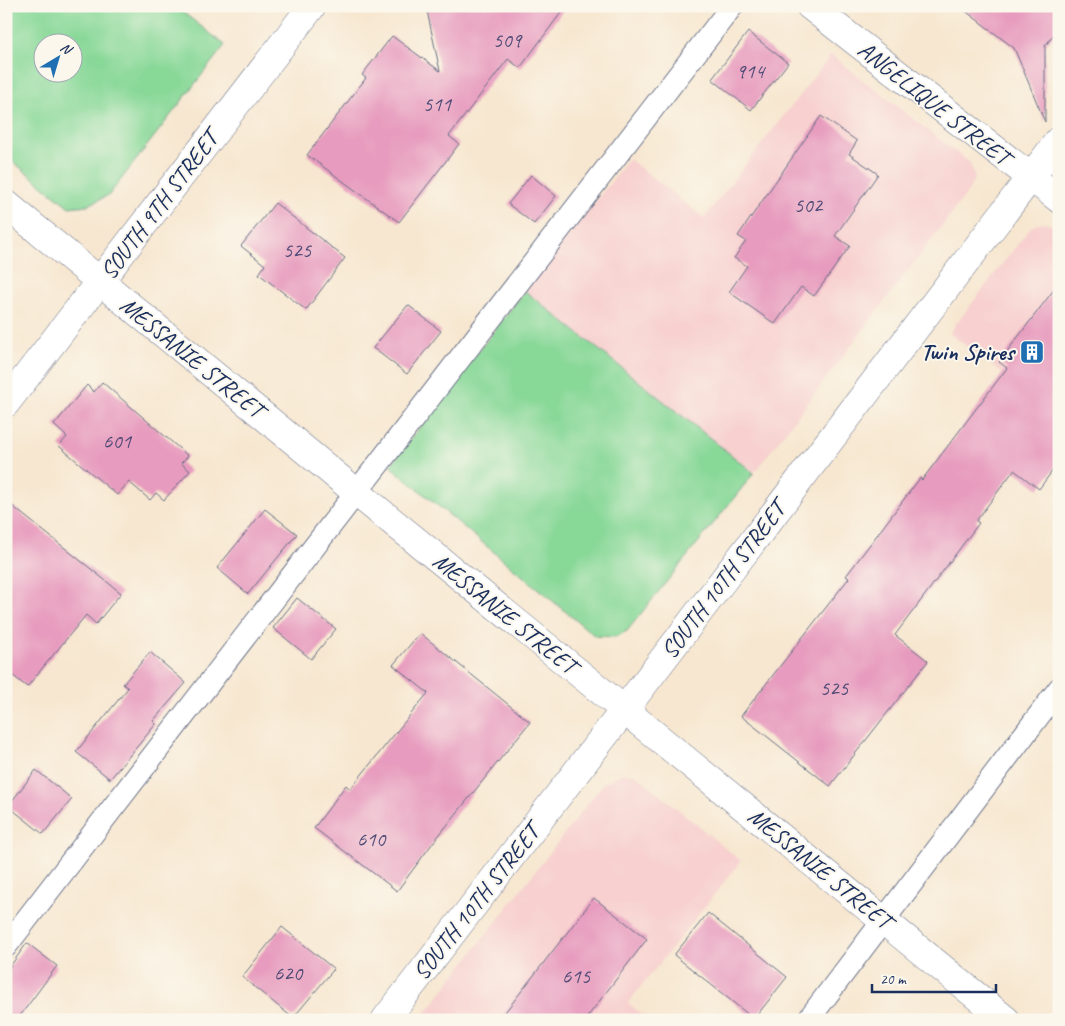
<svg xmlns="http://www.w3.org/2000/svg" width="1065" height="1026" font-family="Caveat,sans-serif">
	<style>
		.built { fill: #f7d0cf }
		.green { fill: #88d898; stroke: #52847b; fill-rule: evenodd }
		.building { fill: #e79bbe }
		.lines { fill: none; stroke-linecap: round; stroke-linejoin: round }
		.lane-casing { stroke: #686f86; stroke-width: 24 }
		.street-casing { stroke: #686f86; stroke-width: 29 }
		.secondary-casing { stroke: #686f86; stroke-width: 29 }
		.lane { stroke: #fff; stroke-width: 22 }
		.street { stroke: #fff; stroke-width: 28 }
		.secondary { stroke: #fff; stroke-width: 28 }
		.labels { text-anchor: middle; stroke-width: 4; stroke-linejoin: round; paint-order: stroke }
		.number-label { font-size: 21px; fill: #4e4a76 }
		.street-label { font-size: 24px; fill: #1b2f5e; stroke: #fbf7ec }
		.poi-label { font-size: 24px; font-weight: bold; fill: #1b2f5e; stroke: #fbf7ec; text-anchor: end }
	</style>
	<rect width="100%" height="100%" fill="#fbf7ec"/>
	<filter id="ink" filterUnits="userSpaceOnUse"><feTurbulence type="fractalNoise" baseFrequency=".02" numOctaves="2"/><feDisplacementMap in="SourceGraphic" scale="10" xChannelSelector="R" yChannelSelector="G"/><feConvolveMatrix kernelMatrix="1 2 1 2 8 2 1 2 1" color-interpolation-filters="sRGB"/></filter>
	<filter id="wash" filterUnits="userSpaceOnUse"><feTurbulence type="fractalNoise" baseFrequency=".0096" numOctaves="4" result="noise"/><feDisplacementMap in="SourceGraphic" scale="20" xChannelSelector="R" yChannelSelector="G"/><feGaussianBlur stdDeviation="1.12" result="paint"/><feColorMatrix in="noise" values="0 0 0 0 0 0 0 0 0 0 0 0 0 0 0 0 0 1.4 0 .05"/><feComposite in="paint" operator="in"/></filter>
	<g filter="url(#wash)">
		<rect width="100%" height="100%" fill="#f7e7d0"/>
		<path class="built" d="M831,55l139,108 5,15 -8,15 -213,280 -229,-182 104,-132 75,59z
			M1042,222l17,6v188l-110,-83 82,-106z
			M622,773l13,1 106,87 -113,142 21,17h-229l183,-236z"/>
		<path class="green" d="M6,6h169l50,39 -116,150 -21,10 -19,2 -63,-51zM42,42h30v30h-30z
			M525,291l229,182 -127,158 -12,6 -20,-1 -205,-170z"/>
		<g id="blocks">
			<path class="building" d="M426,6h140l-46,62 -12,-9 -59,77 10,8 -60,78 -92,-67 59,-77 -4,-3 30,-39 48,35z
				M959,6h100v22l-14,18v76l-31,-74z
				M748,32l40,31 -37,47 -39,-31z
				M821,116l36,25 -8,13 29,20 -43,62 15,10 -36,50 -13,-9 -26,37 -46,-32 18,-26 -13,-8 12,-17 -8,-5z
				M531,175l25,21 -22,28 -26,-20z
				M275,203l70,55 -39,52 -47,-36 6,-9 -24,-19z
				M1059,283v179l-20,27 -25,-19 -38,51 3,2 -84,112 33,26 -98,125 -89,-70 108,-138 -3,-2 28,-37 46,-61 2,2 85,-112 -8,-6z
				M408,305l33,26 -34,43 -34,-26z
				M102,382l86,74 -7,7 9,8 -26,29 -8,-7 -6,7 -21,-18 -12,13 -58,-49 8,-9 -13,-12 33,-40 7,7z
				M6,501l115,92 -25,31 -10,-9 -59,72 -21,-17z
				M265,509l32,25 -49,60 -31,-26z
				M297,598l39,31 -25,30 -38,-31z
				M420,633l110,89 -98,122 -35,47 -83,-63 32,-43 4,4 78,-96 -35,-28z
				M150,652l36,31 -33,38 3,3 -46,55 -34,-27 52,-64 -5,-4z
				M36,770l36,29 -29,35 -35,-28z
				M594,898l53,41 -62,81h-86z
				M708,913l79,64 -33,42 -80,-64z
				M282,927l52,42 -41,49 -51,-41z
				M27,943l30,23 -40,54h-11v-48z"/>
		</g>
	</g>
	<g filter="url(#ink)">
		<use href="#blocks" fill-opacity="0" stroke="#686f86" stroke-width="1"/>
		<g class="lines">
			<defs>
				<path id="lane" d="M6,946l726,-940
					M808,1020l251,-331"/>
				<path id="street" d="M810,6l249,193"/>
				<path id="secondary" d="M6,204l350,288 650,528
					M6,403l306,-397
					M385,1020l240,-311 434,-569"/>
			</defs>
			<use href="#lane" class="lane-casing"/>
			<use href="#street" class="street-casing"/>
			<use href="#secondary" class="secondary-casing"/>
			<use href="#lane" class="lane"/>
			<use href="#street" class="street"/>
			<use href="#secondary" class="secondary"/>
		</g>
	</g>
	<defs>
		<symbol id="building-square" viewBox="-11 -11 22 22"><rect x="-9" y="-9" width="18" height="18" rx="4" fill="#1f6fb2" stroke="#fbf7ec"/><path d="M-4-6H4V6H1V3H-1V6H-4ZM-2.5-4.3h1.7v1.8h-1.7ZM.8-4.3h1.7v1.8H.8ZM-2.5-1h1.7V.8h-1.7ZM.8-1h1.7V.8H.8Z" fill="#fff"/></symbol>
	</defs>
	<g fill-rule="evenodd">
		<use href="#building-square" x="1018" y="338" width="28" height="28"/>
	</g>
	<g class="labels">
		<g class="number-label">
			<text x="507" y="47">509</text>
			<text x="750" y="78">914</text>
			<text x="437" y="111">511</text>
			<text x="808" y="212">502</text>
			<text x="297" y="257">525</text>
			<text x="117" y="448">601</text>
			<text x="834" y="695">525</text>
			<text x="371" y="846">610</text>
			<text x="288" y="980">620</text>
			<text x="576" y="983">615</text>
		</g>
		<g class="street-label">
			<text transform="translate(934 103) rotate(38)" y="8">ANGELIQUE STREET</text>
			<text transform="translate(159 205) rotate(-53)" y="8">SOUTH 9TH STREET</text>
			<text transform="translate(192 357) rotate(39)" y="8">MESSANIE STREET</text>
			<text transform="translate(723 580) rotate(-53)" y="8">SOUTH 10TH STREET</text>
			<text transform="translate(505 613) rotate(39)" y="8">MESSANIE STREET</text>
			<text transform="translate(820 868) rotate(39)" y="8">MESSANIE STREET</text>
			<text transform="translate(476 902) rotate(-52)" y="8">SOUTH 10TH STREET</text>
		</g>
		<g class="poi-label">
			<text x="1014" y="360">Twin Spires</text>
		</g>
	</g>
	<rect width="1065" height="1026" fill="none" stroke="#fbf7ec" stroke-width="25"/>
	<g transform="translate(58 58) rotate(38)"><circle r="24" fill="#fbf7ec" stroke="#a1a7b3"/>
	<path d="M0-4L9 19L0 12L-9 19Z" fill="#1f6fb2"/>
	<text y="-8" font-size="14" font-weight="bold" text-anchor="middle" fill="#1b2f5e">N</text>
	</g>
	<path d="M872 984v8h124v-8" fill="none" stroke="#1b2f5e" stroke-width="2.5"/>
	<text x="880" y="984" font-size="15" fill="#1b2f5e" stroke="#fbf7ec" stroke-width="4" paint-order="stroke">20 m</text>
</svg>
